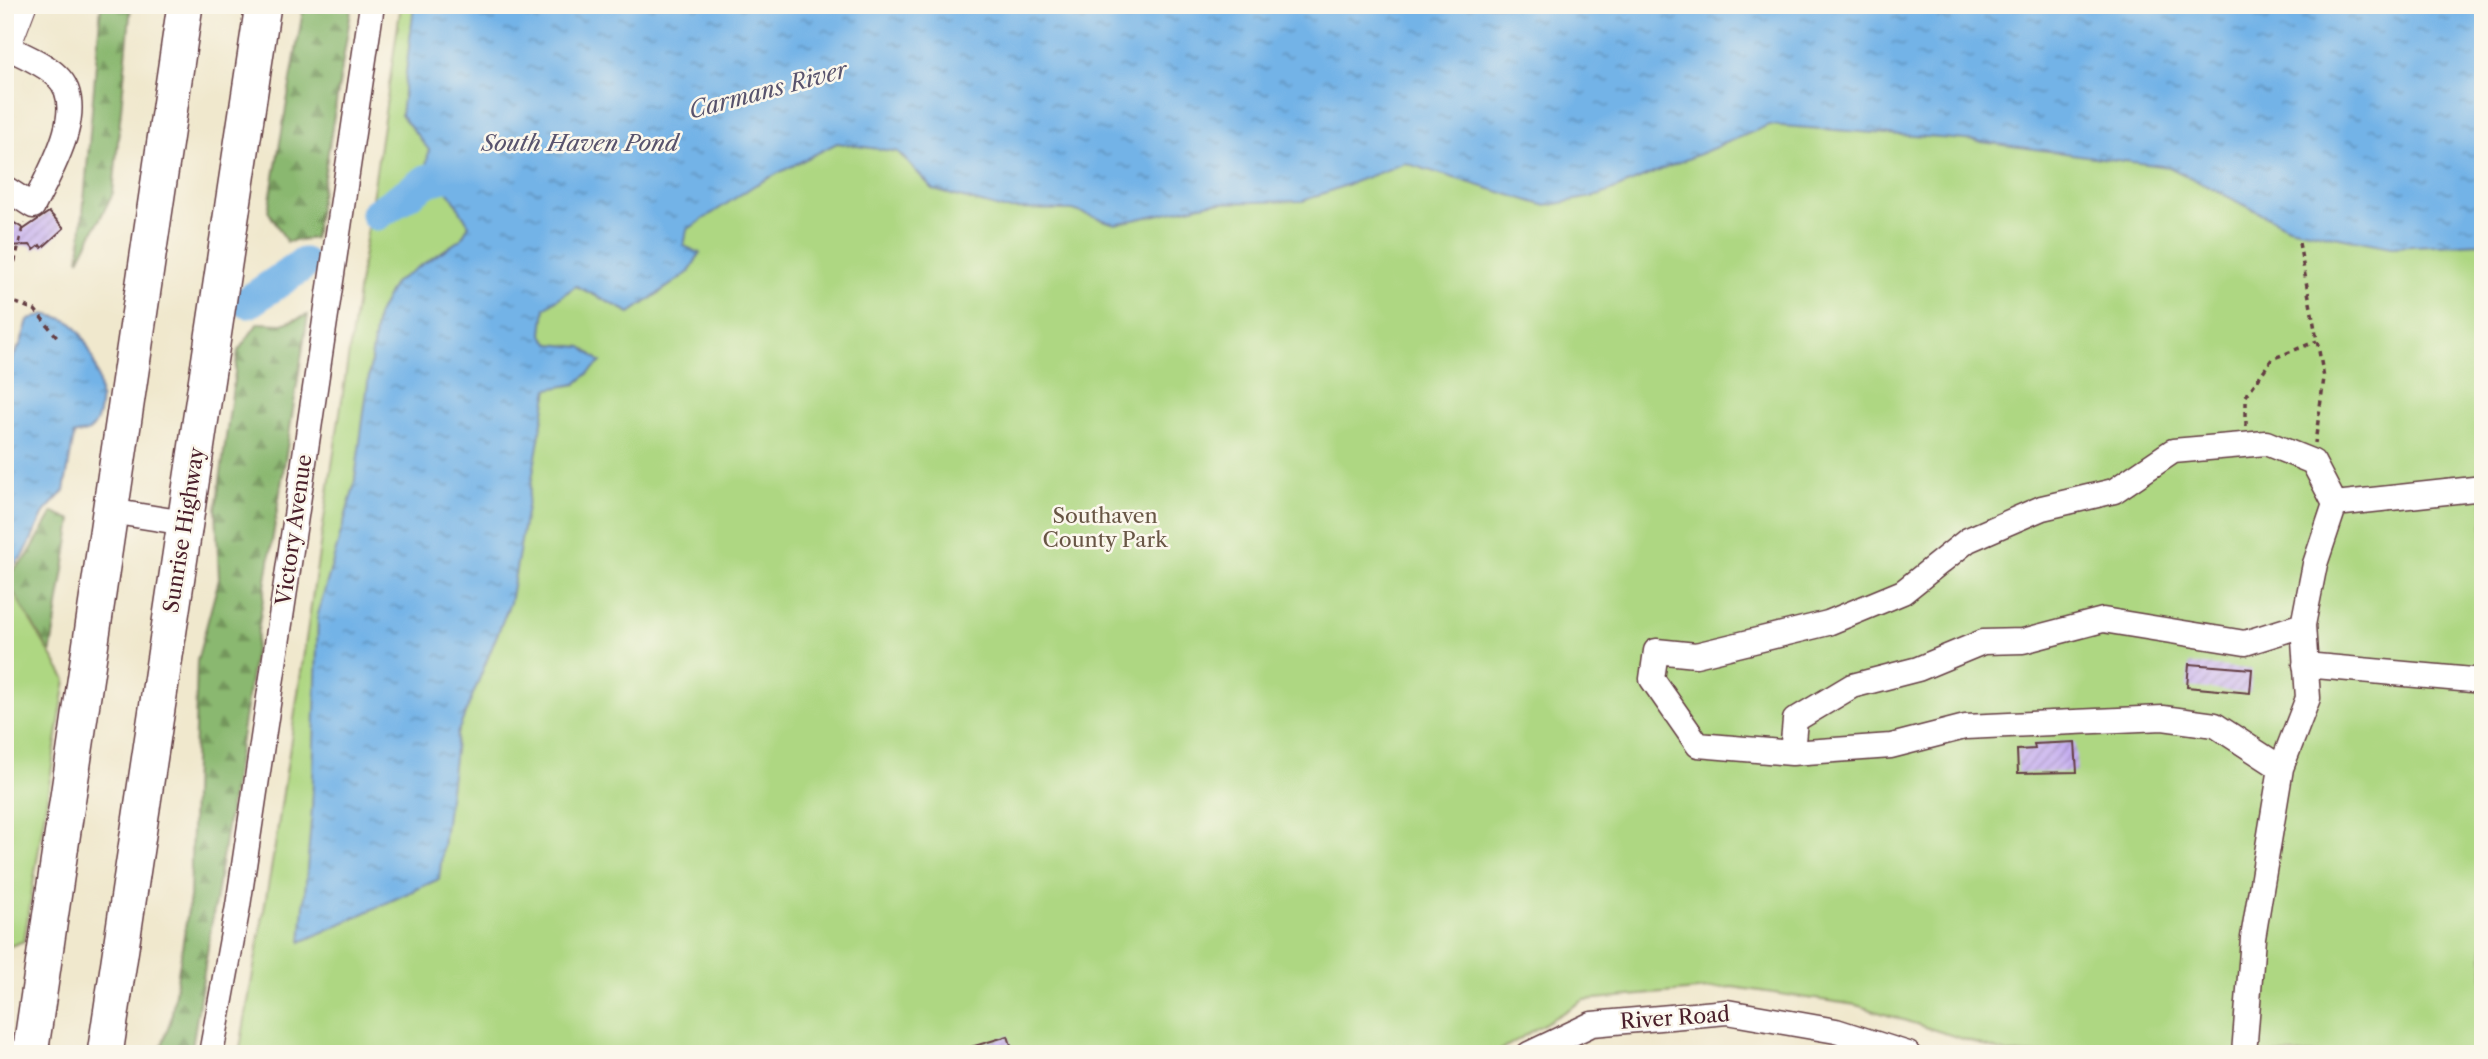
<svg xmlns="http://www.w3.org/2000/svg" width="2488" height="1059" font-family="'Libre Caslon Text',serif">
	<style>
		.forest { fill: url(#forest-firs); stroke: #6a6c4e; stroke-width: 2 }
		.green { fill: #aed782; stroke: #7c7b56; stroke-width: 2 }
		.water { fill: url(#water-ripples); stroke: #5e6989; stroke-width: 2 }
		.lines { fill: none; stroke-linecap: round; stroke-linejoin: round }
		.river { stroke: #73b3e7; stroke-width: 33 }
		.building { fill: url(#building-hatch) }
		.minor-casing { stroke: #633d43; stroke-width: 27 }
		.major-casing { stroke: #633d43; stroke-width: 32 }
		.highway-casing { stroke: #633d43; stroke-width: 38 }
		.path { stroke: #633d43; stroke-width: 3.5; stroke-dasharray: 5 5; stroke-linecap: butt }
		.minor { stroke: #fff; stroke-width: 24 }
		.major { stroke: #fff; stroke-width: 30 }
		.highway { stroke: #fff; stroke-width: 35 }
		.labels { text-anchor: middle; stroke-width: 5; stroke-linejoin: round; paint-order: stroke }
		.park-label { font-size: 21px; fill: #685645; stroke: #fbf7ec }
		.street-label { font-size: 21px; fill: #4a1f2b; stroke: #fbf7ec }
		.water-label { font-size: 23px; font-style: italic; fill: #58536d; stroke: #fbf7ec }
	</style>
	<defs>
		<pattern id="forest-firs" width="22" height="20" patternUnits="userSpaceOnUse" patternTransform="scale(1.75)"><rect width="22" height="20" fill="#8ab870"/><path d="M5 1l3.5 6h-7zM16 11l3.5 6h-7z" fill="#73955c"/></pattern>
		<pattern id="water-ripples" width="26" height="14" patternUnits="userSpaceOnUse" patternTransform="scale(1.75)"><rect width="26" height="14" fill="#73b3e7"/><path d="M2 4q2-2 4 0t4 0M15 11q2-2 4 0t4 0" fill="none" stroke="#6091bb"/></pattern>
		<pattern id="building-hatch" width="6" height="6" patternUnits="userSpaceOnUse" patternTransform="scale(1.75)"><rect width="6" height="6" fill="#c5aef0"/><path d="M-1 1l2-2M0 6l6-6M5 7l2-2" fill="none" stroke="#a28dc3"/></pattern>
	</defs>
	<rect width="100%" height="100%" fill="#fbf7ec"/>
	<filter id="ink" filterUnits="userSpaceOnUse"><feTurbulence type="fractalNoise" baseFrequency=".0143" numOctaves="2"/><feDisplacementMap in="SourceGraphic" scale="14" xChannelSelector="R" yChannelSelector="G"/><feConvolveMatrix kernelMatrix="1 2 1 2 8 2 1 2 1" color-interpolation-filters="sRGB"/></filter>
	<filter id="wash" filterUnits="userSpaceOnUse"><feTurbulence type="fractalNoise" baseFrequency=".00686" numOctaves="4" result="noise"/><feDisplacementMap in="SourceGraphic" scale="28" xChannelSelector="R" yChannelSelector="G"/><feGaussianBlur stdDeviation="1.57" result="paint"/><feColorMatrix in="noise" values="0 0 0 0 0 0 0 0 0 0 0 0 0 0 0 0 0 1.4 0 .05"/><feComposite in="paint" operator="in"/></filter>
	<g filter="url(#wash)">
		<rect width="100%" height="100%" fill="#f0e8cd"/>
		<path class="forest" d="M101,5h30l-18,188 -34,67z
			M304,5h48l-38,233 -27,4 -19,-31z
			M308,315l-117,739h-32l12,-35 19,-122 7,-236 22,-82 -3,-70 22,-158 20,-28 24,1z
			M53,512l19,8 -67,412v-355l22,-20z"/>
		<path class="green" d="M401,5h2082v1049h-473l-154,-49 -124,-18 -148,13 -90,54h-1255l36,-208z
			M5,578l61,102 -42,261 -19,7z"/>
		<path class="water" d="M414,5h2069v238l-92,4 -103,-20 -119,-60 -203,-27 -197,-15 -168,70 -55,11 -141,-43 -102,38 -92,2 -96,21 -42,-14 -70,-1 -69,-19 -36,-38 -61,-9 -82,42 -68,45 -3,16 16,7 -11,19 -59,41 -54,-27 -31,22 -3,26 8,10 32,3 19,15 -25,22 -28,5 -38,214 -53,131 -18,145 -138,63 11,-134 6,-194 36,-128 23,-170 17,-33 67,-44 8,-14 -20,-33 -9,-3 -3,2 -16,-21 5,-4 3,-16 -28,-35z
			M45,314c7,2 19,4 25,8 23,16 44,91 19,109 -3,2 -11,2 -15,4l-10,56 -19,20 -21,44 -19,17v-201l16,-28 7,-23z"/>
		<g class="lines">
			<path class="river" d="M377,214l51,-34 44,-11
				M248,302l56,-38"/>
		</g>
		<g id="blocks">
			<path class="building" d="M49,212l15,16 -22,20 -2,-3 -6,5 -4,-5 -25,1v-29l19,12z
				M2189,664l63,5 -2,24 -63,-6z
				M2075,742l2,30 -59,1 -1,-23 18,-1 -1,-5z
				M1008,1036l6,18h-52l-1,-4z"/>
		</g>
	</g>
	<g filter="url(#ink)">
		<use href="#blocks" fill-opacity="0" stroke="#633d43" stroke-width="2"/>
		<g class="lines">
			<defs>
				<path id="minor" d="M5,188l28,18c16,-32 57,-99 24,-130 -13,-13 -35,-21 -52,-30
					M2335,504l148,-16
					M110,511l75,12
					M2305,665l178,16
					M1792,753l3,-33 57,-34 66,-17 65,-27 40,-1 80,-21 142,23 58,-18
					M211,1054l27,-148 134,-901
					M1529,1054l63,-30 135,-12 109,19 72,23
					M2244,1054l9,-116 28,-170 27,-70 -5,-73 12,-61 20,-60 -22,-42 -47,-19 -93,8 -59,40 -72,17 -74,32 -65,52 -75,31 -132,32 -40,-4 -4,28 46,66 94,8 99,-7 74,-19 198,-9 52,7 66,43"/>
				<path id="major" d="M5,47l16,-42"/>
				<path id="highway" d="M30,1054l155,-1049
					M105,1054l158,-1049"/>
			</defs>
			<use href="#minor" class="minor-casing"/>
			<use href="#major" class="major-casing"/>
			<use href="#highway" class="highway-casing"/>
			<path class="path" d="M2299,243l25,135 -9,65
				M6,299l29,11 23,28
				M5,301l19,-78
				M2246,426v-30l26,-37 45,-18"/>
			<use href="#minor" class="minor"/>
			<use href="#major" class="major"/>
			<use href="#highway" class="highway"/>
		</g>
	</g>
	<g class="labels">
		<g class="park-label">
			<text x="1105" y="523">Southaven<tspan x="1105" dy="24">County Park</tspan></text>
		</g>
		<g class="street-label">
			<text transform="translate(184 530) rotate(-81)" y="7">Sunrise Highway</text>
			<text transform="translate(294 530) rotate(-82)" y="7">Victory Avenue</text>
			<text transform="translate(1675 1018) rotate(-4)" y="7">River Road</text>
		</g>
		<g class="water-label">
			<text transform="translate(768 90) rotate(-15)" y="8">Carmans River</text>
			<text x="580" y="151">South Haven Pond</text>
		</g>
	</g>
	<rect width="2488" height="1059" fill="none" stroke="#fbf7ec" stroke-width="28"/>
</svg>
